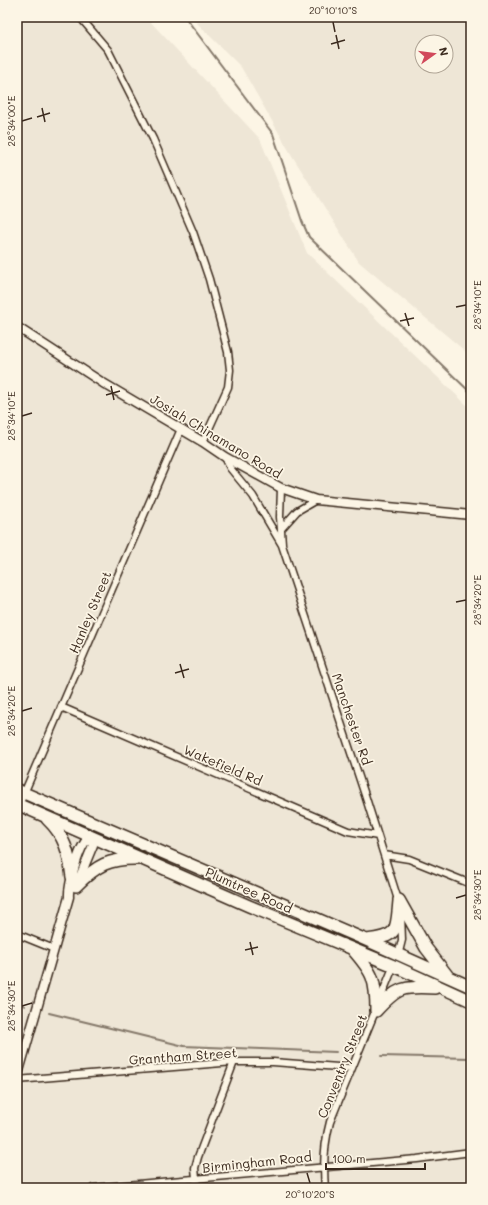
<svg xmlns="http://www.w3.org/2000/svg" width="488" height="1205" font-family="Mali,sans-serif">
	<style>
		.built { fill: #eee6d6; fill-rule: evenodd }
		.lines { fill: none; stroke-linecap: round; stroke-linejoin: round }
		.stream { stroke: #85796b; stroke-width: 2 }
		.street-casing { stroke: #3b2a1e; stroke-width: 9 }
		.secondary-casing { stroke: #3b2a1e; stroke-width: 11 }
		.highway-casing { stroke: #3b2a1e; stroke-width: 14 }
		.street { stroke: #fcf5e5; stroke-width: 6 }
		.secondary { stroke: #fcf5e5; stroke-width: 8 }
		.highway { stroke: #fcf5e5; stroke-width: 11 }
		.ticks { fill: none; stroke: #3b2a1e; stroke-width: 1.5 }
		.labels { text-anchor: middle; stroke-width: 3.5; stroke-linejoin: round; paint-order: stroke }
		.street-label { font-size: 13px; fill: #3b2a1e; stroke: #fcf5e5 }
		.neatline { fill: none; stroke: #3b2a1e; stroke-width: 1.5 }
		.ticks-label { font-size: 10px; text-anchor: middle; fill: #3b2a1e }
	</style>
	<rect width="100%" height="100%" fill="#fcf5e5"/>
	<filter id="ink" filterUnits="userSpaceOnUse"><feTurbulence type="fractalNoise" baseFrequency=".025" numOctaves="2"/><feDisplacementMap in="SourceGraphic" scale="8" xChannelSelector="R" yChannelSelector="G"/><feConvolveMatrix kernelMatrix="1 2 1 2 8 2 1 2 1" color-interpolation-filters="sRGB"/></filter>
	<g filter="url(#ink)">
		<path class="built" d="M17,17h129l114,122 47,114 164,156v779h-454z
			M191,17h280v339l-112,-94 -68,-108 -50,-87zM422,42h24v24h-24z"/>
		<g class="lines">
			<path class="stream" d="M185,17l88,117 29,87 7,16 162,156
				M17,1003l8,3
				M49,1013l135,33 152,6
				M381,1056l90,2"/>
			<defs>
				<path id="street" d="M80,17l28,33 45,89 40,93 16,47 19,73 2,18 -2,17 -25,55
					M225,457l5,11 23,28 29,49 83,250 34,108
					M281,488l-1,29 2,27
					M281,529l16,-18 19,-11
					M61,707l287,124 30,5
					M19,805l162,-376
					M384,855l25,4 62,25
					M17,934l37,15
					M398,956l4,-16 -1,-26
					M17,1080l217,-18h39l78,6
					M93,1188l324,-29 54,-7
					M197,1188l-2,-20 3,-11 36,-95
					M325,1188c-2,-23 -1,-44 5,-66l64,-157"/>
				<path id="secondary" d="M17,327l86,56 100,59 22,15 56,31 35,12 155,15
					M77,884l16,-39 -1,-9
					M17,1078l52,-181c-1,-12 9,-45 16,-55 2,-3 5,-5 7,-6"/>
				<path id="highway" d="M17,790l349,150 105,47
					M17,804l232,102 145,60 77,35
					M47,819c18,17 22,34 25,58
					M76,886c21,-21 33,-28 63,-27
					M399,900l27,48 21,27
					M367,940c32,-4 29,-9 32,-39
					M352,949c21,24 24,30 24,62
					M376,1011c22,-24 26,-25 59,-23"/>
			</defs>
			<use href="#street" class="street-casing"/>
			<use href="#secondary" class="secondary-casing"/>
			<use href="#highway" class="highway-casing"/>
			<use href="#street" class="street"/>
			<use href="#secondary" class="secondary"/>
			<use href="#highway" class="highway"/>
		</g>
	</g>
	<path class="ticks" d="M333,22l2,10M336,35l3,14M331,44l14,-4M42,108l3,14M37,117l13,-4M22,121l10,-3M456,307l10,-2M405,313l4,13M400,321l14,-3M111,386l3,14M106,395l14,-4M22,416l10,-3M456,602l10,-2M180,664l4,14M175,673l14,-4M22,711l10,-3M456,898l10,-3M250,942l3,13M245,950l13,-3M22,1006l10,-3M307,1173l3,10"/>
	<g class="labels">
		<g class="street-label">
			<text transform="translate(216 436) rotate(31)" y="5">Josiah Chinamano Road</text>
			<text transform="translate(90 612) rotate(-67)" y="5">Hanley Street</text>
			<text transform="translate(352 719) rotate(71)" y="5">Manchester Rd</text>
			<text transform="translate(223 765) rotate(23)" y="5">Wakefield Rd</text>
			<text transform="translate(249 890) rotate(24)" y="5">Plumtree Road</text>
			<text transform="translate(183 1056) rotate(-4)" y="5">Grantham Street</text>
			<text transform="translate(342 1066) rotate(-68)" y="5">Conventry Street</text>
			<text transform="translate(257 1162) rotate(-6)" y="5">Birmingham Road</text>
		</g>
	</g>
	<rect width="488" height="1205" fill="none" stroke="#fcf5e5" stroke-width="44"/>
	<g transform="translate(434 54) rotate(76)"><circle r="19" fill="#fcf5e5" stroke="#afa495"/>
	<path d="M0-3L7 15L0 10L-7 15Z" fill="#d1495b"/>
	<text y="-6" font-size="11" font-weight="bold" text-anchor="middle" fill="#3b2a1e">N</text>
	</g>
	<path d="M326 1163v6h99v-6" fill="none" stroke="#3b2a1e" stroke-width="2"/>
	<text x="332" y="1163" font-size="12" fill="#3b2a1e" stroke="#fcf5e5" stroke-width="3" paint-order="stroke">100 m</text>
	<rect x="22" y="22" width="444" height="1161" class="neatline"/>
	<g class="ticks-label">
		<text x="333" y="14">20°10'10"S</text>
		<text transform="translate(11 121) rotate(-90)" y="4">28°34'00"E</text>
		<text transform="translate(477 305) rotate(-90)" y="4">28°34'10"E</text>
		<text transform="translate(11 416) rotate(-90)" y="4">28°34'10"E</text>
		<text transform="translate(477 600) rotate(-90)" y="4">28°34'20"E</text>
		<text transform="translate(11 711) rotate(-90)" y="4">28°34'20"E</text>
		<text transform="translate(477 895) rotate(-90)" y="4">28°34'30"E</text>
		<text transform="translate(11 1006) rotate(-90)" y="4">28°34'30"E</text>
		<text x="310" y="1198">20°10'20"S</text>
	</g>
</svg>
